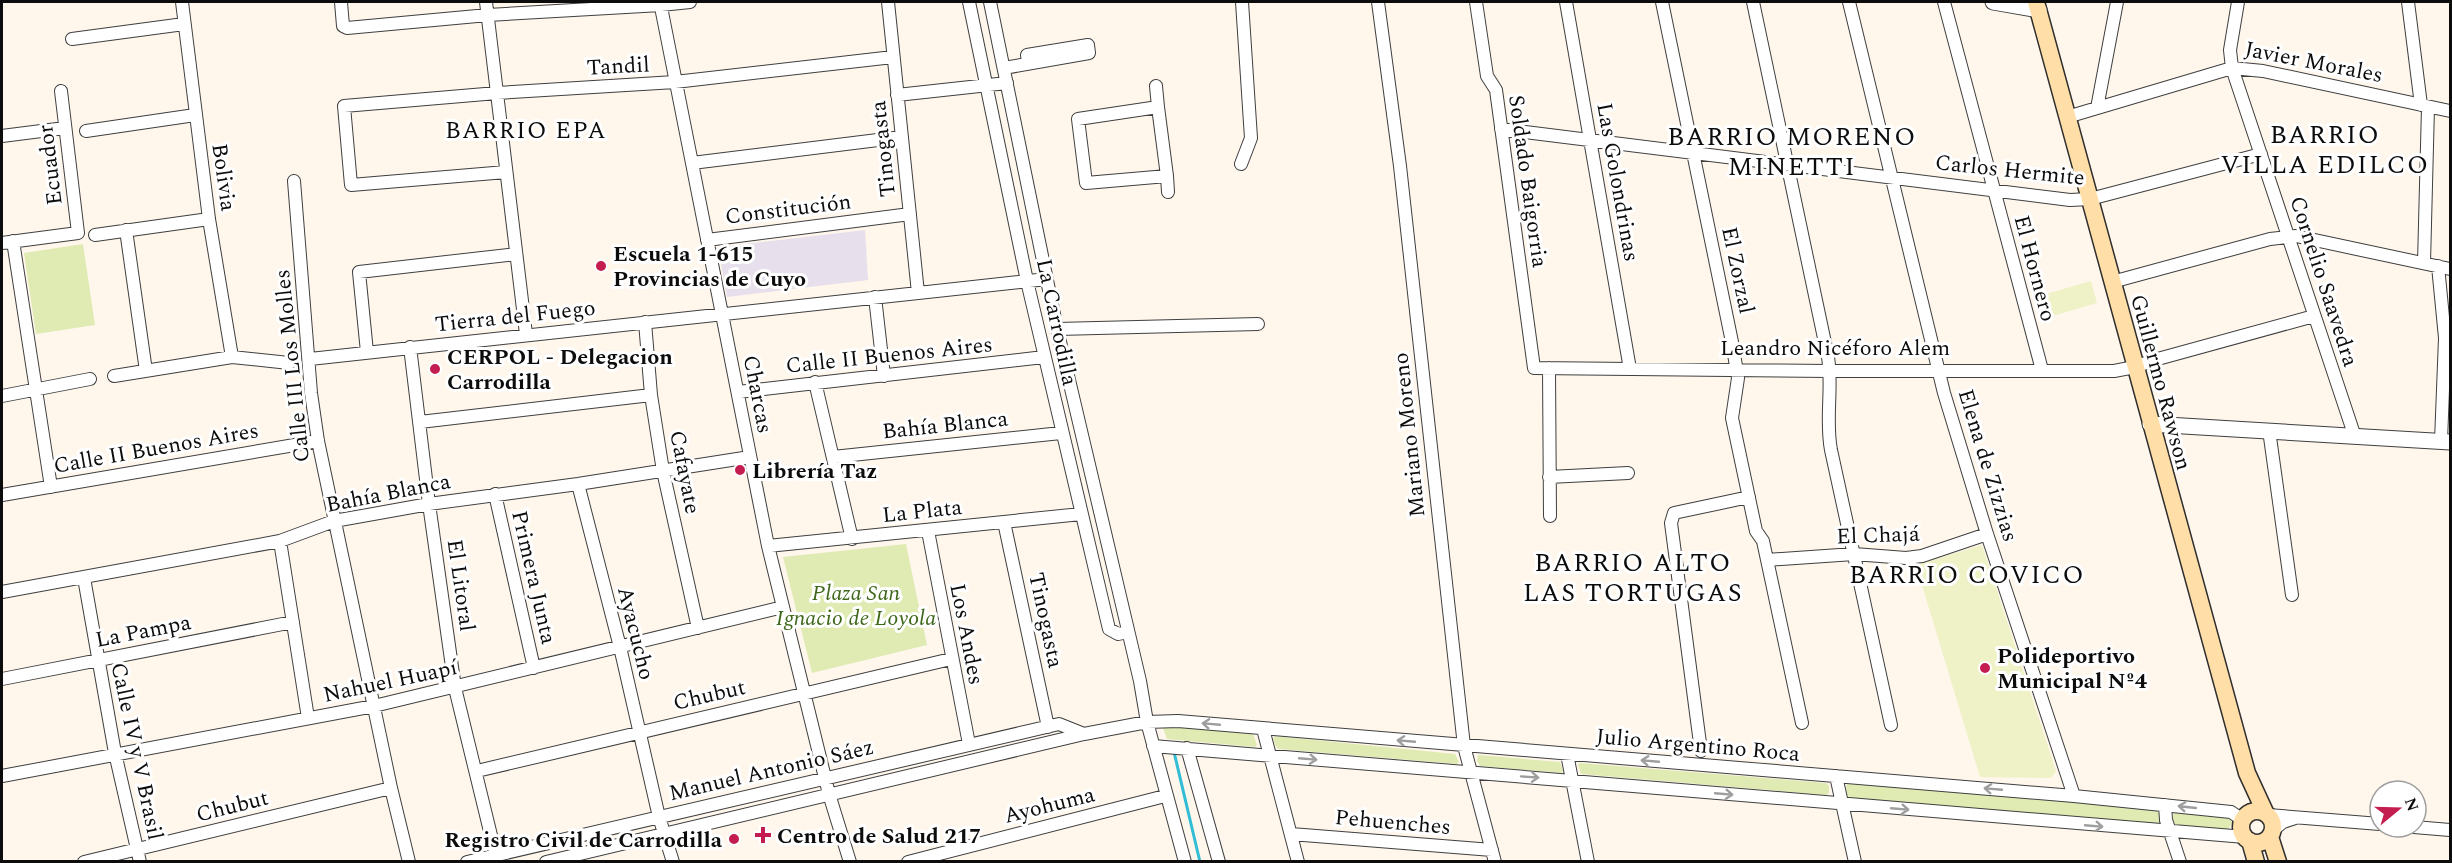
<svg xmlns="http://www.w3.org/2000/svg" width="2452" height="863" font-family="Spectral,serif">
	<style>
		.industrial { fill: #e7e0ec }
		.green { fill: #dfebb3 }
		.pitch { fill: #eef2c6 }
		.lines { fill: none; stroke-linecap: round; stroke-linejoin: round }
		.stream { stroke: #30bdd5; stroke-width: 3 }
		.minor-casing { stroke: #3f3f3f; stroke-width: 14 }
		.tertiary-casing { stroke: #3f3f3f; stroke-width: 17 }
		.secondary-casing { stroke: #2e2e2e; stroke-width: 19 }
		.minor { stroke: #fff; stroke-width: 12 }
		.tertiary { stroke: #fff; stroke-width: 15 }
		.secondary { stroke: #ffdfa7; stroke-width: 16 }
		.oneway { stroke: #9e9e9e }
		.poi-dot { fill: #c41d50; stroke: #fff; stroke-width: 2 }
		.labels { text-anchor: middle; stroke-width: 6; stroke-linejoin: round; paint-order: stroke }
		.street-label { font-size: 22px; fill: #0c0c0c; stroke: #fff }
		.poi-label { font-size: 22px; font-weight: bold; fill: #0c0c0c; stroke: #fff; text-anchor: start }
		.park-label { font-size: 22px; font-style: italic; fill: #3e6719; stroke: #fff }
		.neighbourhood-label { font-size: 24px; letter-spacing: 1.5px; fill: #0c0c0c; stroke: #fff }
		.quarter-label { font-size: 26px; letter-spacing: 1.5px; fill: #0c0c0c; stroke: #fff }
	</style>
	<rect width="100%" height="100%" fill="#fff6ec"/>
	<path class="industrial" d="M865,230l3,50 -141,17 -9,-50z"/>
	<path class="green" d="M83,244l12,81 -59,9 -12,-81z
		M906,544l21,101 -115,28 -29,-116z
		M1165,726l88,8 4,11 -2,2 -88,-8 -4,-11z
		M1275,736l180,18 4,8 -2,2 -178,-15 -3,-2 -3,-8z
		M1478,755l82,7 3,9 -1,2 -82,-7 -3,-5z
		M1580,763l246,20 3,3v7l-3,2 -245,-21 -3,-9z
		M1848,783l310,27 2,1 1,12 -2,1 -308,-25 -4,-4 -1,-9z
		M2174,811l57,7 1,6 -4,5 -54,-4 -2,-3z"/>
	<path class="pitch" d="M2091,281l6,22 -45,13 -6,-22z
		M1982,545l74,226 -5,7 -71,-1 -64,-212z"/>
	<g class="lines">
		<path class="stream" d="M1174,752l26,110"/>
		<defs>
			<path id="minor" d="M182,2l27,217 23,138
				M341,2l2,24 4,2 141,-13 173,-10 29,-3
				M486,2l40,332
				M660,2l108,544 61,248 21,68
				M888,2l30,291
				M969,2l58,279 82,348 9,5 10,-2
				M990,2l67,327 83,352 7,41 38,140
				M1378,2l22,164 64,580 31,116
				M1476,2l11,74 9,14 38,278 296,3h284l21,-4 19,-7 160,-44
				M1566,2l64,367
				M1662,2l70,340 6,36 -6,40 24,113 7,10 39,182
				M1753,2l75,355c5,31 -3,62 3,93l60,275
				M1849,2l95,391 43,141 87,262
				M1944,2l98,368
				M2238,2l-8,48 2,18 122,366
				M2408,2l13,103
				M72,39l112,-15
				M1004,68l85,-15 -1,-8 -61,10 1,8
				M1156,86l2,21
				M897,95l110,-12
				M1158,107l9,69 -81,7 -8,-64z
				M2097,108l20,-106
				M2067,117l165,-49 31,3 187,40
				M1501,129l569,71 20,-1 171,-45
				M86,131l109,-16
				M2,136l63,-8
				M692,163l210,-26
				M1241,164l10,-26 -9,-136
				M506,172l-155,13 -7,-79 153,-13 178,-11 218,-25
				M1167,176l1,16
				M294,181l17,212 7,48 73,347 18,74
				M126,230l20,141
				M95,235l114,-16
				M707,240l203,-26
				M13,241l38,246
				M2,243l76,-10 -17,-142
				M2424,263l4,-156
				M2438,266l7,72 -4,103
				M2112,282l158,-43 26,-3 154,33
				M875,297l9,79
				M645,322l6,73 12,76 35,157
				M1057,329l201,-5
				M410,347l19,157 26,184 42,172
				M367,352l-8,-80 157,-18
				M310,359l737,-80
				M1549,368l1,148
				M114,376l118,-19 57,6
				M815,382l37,157
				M738,392l306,-35
				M2,396l88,-17
				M420,422l231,-27
				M2269,430l23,165
				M833,457l228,-24
				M1549,477l79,-4
				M578,484l42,163 39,170 14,45
				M495,494l39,174
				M2,495l316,-54
				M1004,522l44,205
				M928,531l41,213
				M280,541l28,177
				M768,546l313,-32
				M1767,560l87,-6 52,4 16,-2 65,-22
				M84,578l31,175 25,109
				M2,592l278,-51 54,-20 95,-17 149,-20 172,-27
				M2,679l291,-57
				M1263,729l35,133
				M1153,746l1092,91
				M1187,748l32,114
				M1701,751l-30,-228 3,-10 75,-16
				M1567,754l21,108
				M477,771l474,-112
				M2,776l372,-70 409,-99
				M1836,776l19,86
				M2165,805l1,15 14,42
				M2268,815l112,9
				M2414,827l36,3
				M2273,830l10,-8 12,-4
				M1291,834l201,16
				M84,862l307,-74
				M467,862l592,-138 25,10
				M546,862l538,-128 63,-12 31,-1 896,75 157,16 12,8
				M908,862l257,-66"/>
			<path id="tertiary" d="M1993,2l46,8
				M2150,424l300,18"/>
			<path id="secondary" d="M2036,2l211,771 18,39
				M2241 827a16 16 0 1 1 32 0a16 16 0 1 1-32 0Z
				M2270,837l8,25
				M2250,841l6,21"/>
		</defs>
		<use href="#minor" class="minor-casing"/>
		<use href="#tertiary" class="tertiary-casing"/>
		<use href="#secondary" class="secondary-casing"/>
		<use href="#minor" class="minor"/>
		<use href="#tertiary" class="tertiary"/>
		<use href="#secondary" class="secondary"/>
	</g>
	<defs><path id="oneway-shaft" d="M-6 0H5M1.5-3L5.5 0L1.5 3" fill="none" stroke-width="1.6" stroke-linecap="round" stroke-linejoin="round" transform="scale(1.5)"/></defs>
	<g class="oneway">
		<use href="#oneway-shaft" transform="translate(1211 724) rotate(-175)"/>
		<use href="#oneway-shaft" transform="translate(1406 741) rotate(-175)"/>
		<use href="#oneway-shaft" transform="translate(1308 759) rotate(5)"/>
		<use href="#oneway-shaft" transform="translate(1650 761) rotate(-175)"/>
		<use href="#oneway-shaft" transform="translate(1530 777) rotate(4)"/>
		<use href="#oneway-shaft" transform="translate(1993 789) rotate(-175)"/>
		<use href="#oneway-shaft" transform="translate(1724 794) rotate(5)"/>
		<use href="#oneway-shaft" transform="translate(2187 807) rotate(-174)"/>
		<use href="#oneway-shaft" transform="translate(1900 809) rotate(5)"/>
		<use href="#oneway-shaft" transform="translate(2094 826) rotate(5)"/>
	</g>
	<g class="poi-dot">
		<circle cx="601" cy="266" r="6"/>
		<circle cx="435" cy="369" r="6"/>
		<circle cx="740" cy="470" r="6"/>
		<circle cx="1985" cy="668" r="6"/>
		<path d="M760 826h6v6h6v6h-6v6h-6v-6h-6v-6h6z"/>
		<circle cx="734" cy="839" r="6"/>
	</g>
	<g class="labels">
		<g class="street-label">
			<text transform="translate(2314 61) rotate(11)" y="8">Javier Morales</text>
			<text transform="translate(618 65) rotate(-3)" y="8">Tandil</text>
			<text transform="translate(882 149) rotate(-96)" y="8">Tinogasta</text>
			<text transform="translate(49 165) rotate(-97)" y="8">Ecuador</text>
			<text transform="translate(2010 169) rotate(6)" y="8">Carlos Hermite</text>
			<text transform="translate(225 177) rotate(82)" y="8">Bolivia</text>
			<text transform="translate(1529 181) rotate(82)" y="8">Soldado Baigorria</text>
			<text transform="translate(1619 182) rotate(80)" y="8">Las Golondrinas</text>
			<text transform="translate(788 208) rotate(-7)" y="8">Constitución</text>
			<text transform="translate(2036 268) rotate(75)" y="8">El Hornero</text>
			<text transform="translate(1739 270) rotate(78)" y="8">El Zorzal</text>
			<text transform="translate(2325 281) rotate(72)" y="8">Cornelio Saavedra</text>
			<text transform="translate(515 315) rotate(-6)" y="8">Tierra del Fuego</text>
			<text transform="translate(1058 322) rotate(78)" y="8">La Carrodilla</text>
			<text x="1835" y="355">Leandro Nicéforo Alem</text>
			<text transform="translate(889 354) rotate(-6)" y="8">Calle II Buenos Aires</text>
			<text transform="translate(291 366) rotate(-96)" y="8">Calle III Los Molles</text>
			<text transform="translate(2162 382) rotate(75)" y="8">Guillermo Rawson</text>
			<text transform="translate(759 394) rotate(79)" y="8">Charcas</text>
			<text transform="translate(945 424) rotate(-6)" y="8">Bahía Blanca</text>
			<text transform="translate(1408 435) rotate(-96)" y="8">Mariano Moreno</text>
			<text transform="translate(156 447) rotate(-10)" y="8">Calle II Buenos Aires</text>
			<text transform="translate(1989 465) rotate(73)" y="8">Elena de Zizzias</text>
			<text transform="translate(686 472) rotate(79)" y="8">Cafayate</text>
			<text transform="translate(388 492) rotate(-11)" y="8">Bahía Blanca</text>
			<text transform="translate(922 510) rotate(-6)" y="8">La Plata</text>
			<text transform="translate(1878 534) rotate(-2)" y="8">El Chajá</text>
			<text transform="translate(535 577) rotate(77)" y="8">Primera Junta</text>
			<text transform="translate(462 585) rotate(82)" y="8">El Litoral</text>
			<text transform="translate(1047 620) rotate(78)" y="8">Tinogasta</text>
			<text transform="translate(143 630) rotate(-11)" y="8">La Pampa</text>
			<text transform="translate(637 633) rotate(76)" y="8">Ayacucho</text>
			<text transform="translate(968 634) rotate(79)" y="8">Los Andes</text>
			<text transform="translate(390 680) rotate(-12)" y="8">Nahuel Huapí</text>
			<text transform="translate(709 694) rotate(-13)" y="8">Chubut</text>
			<text transform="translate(1698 744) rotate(5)" y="8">Julio Argentino Roca</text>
			<text transform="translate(138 751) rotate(78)" y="8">Calle IV y V Brasil</text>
			<text transform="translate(771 769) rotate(-13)" y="8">Manuel Antonio Sáez</text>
			<text transform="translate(1049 804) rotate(-14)" y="8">Ayohuma</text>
			<text transform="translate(232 805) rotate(-14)" y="8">Chubut</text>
			<text transform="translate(1393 821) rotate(5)" y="8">Pehuenches</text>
		</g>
		<g class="poi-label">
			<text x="613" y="261">Escuela 1-615<tspan x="613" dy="25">Provincias de Cuyo</tspan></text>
			<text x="447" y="364">CERPOL - Delegacion<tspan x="447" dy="25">Carrodilla</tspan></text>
			<text x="752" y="478">Librería Taz</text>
			<text x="1997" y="663">Polideportivo<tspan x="1997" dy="25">Municipal Nº4</tspan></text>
			<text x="777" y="843">Centro de Salud 217</text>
			<text x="722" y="847" text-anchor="end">Registro Civil de Carrodilla</text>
		</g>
		<g class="park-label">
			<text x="856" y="600">Plaza San<tspan x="856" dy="25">Ignacio de Loyola</tspan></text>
		</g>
		<g class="neighbourhood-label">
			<text x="526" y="138">BARRIO EPA</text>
		</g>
		<g class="quarter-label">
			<text x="2325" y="143">BARRIO<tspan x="2325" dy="30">VILLA EDILCO</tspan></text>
			<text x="1792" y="145">BARRIO MORENO<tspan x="1792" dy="30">MINETTI</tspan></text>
			<text x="1633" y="571">BARRIO ALTO<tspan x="1633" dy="30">LAS TORTUGAS</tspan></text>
			<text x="1967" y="583">BARRIO COVICO</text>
		</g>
	</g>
	<rect width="2452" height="863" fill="none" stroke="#0c0c0c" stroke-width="6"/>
	<g transform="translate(2398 809) rotate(71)"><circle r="28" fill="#ffffff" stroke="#9e9e9e" stroke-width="1.5"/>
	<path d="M0-4.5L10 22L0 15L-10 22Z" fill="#c41d50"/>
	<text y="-9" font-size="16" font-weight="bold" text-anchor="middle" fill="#0c0c0c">N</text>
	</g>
</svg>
